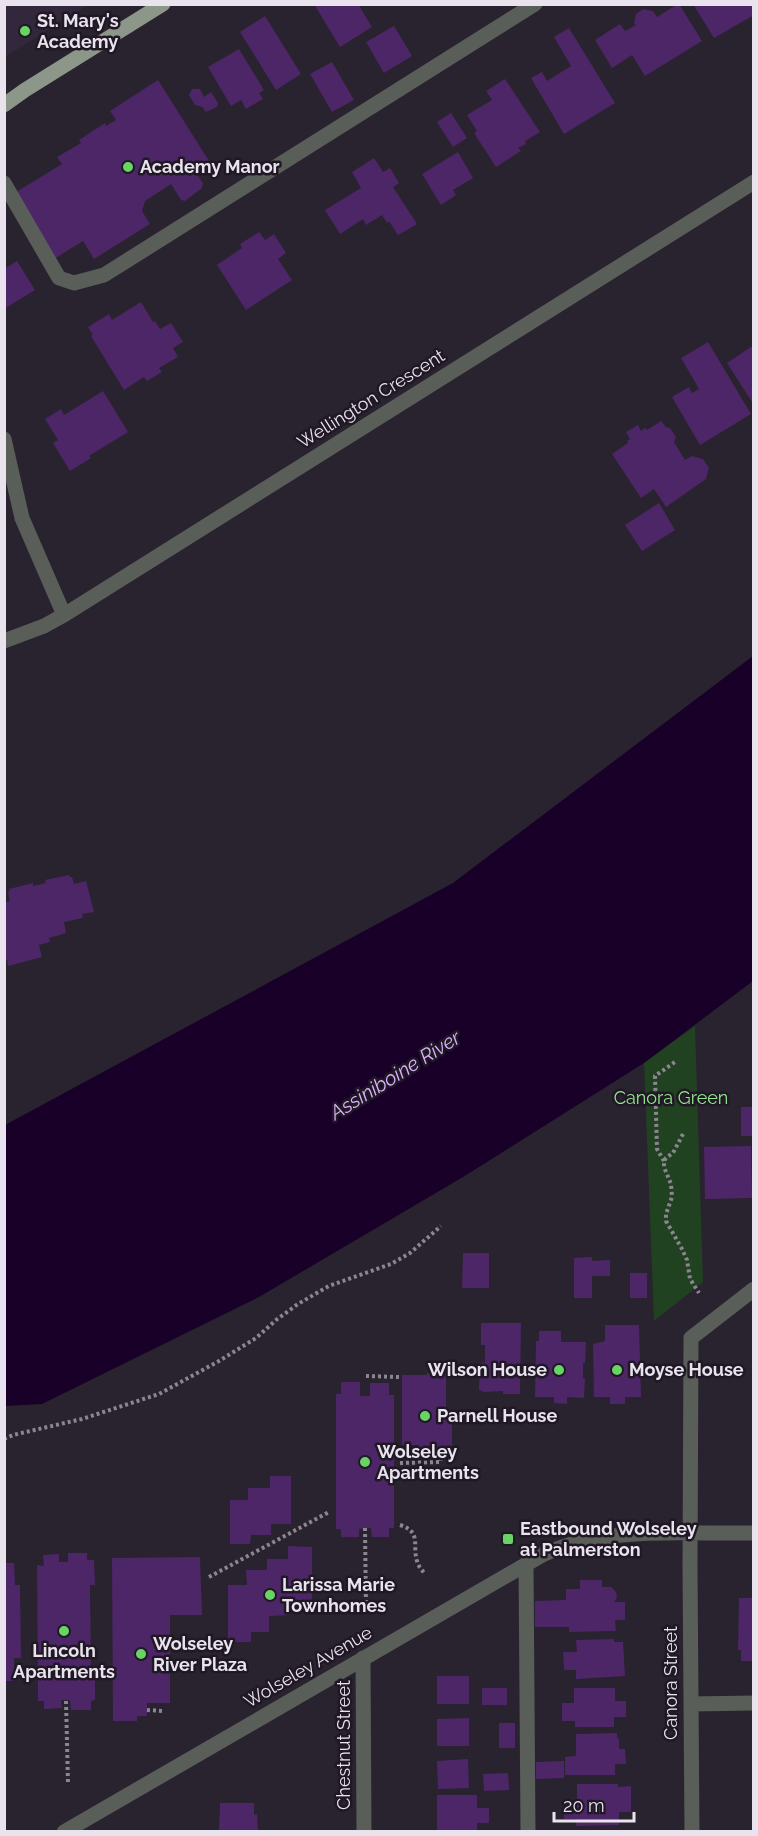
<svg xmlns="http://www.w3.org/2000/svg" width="758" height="1836" font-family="Raleway,sans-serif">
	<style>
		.built { fill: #32273b }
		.green { fill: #214220 }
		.water { fill: #180028 }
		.building { fill: #4d2667 }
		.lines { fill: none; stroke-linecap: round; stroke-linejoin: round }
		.path { stroke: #8c8691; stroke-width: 4; stroke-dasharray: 3 3; stroke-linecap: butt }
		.minor { stroke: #595e58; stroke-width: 15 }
		.major { stroke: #8c978a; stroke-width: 15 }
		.poi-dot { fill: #68d465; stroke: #201825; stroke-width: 2 }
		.labels { text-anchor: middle; stroke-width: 5; stroke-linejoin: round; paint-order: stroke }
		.poi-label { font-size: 18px; font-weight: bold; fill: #e8e3ec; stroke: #201825; text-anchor: start }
		.street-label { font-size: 18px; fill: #e8e3ec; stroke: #201825 }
		.park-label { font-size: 18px; fill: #92e58e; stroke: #201825 }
		.water-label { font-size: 20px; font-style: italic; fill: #dcb1fe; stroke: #201825 }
	</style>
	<rect width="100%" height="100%" fill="#29222f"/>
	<path class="built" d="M5,4h83v1l-83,52z"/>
	<path class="green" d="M695,1026l8,256 -49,39 -10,-258z"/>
	<path class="water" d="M753,656v325l-109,82 -181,114 -204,120 -217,107 -37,2v-281l448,-242z"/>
	<path class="building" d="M314,4h44l14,23 -32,20z
		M678,4h1l23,37 -57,35 -13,-21 -20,13 -17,-28 25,-16 5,7 11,-6 -2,-2 2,-9 7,-5 10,2 4,6z
		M693,4h61v11l-40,23z
		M265,16l36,58 -25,16 -36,-58z
		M394,26l18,30 -28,17 -18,-31z
		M569,28l46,75 -51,31 -33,-56 11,-6 5,9 24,-15 -17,-29z
		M239,49l25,41 -5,3 4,6 -17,10 -5,-9 -10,6 -23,-39z
		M332,62l22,38 -22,12 -22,-38z
		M505,79l35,53 -15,9 1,3 -8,4 3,3 -25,16 -22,-34 3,-2 -10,-16 25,-15 -6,-9z
		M158,80l51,81 -15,9 9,13 -1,5 -17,13 -4,-1 -10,-16 -26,17 -3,10 8,13 -56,35 -11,-18 -29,18 -41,-65 49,-30 -5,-7 24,-14 -2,-3 26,-17 1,3 10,-6 -6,-9z
		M192,89h8l4,8 7,-5 7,11 -1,4 -11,5 -4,-5 -7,-2 -6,-10z
		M451,113l16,25 -14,9 -16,-25z
		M458,152l15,26 -20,12 3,5 -15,10 -19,-31z
		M374,158l9,14 7,-4 9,15 -6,4 24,37 -19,11 -9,-14 -2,2 -5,-8 -16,10 -3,-6 -23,15 -15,-24 36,-22 -9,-16z
		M259,232l6,8 9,-6 12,19 -8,6 14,21 -46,30 -29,-45 25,-17 -2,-4z
		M17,261l18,29 -31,19v-40z
		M141,302l12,20 2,-1 5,8 11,-6 12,19 -10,6 5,9 -19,11 3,4 -15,9 -3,-4 -20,13 -33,-54 2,-1 -5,-8 21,-13 3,6z
		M708,342l43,72 -51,31 -28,-48 17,-10 3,6 7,-4 -18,-31z
		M754,345v60l-27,-42z
		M103,391l25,41 -39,24 2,2 -21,13 -17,-28 5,-3 -13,-21 16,-10 3,6z
		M661,421l5,6 4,1 6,9 -2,5 11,18 7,-4 11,3 6,9 -3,11 -40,28 -12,-18 -13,9 -29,-44 16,-11 -1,-2 3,-2 -4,-7 12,-7 3,6 4,-3 2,2z
		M659,503l16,27 -33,21 -17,-26z
		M69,875l1,2h2l2,7 12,-3 8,31 -12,2 1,4 -19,4 2,11 -17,5 1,4 -11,3 3,12 -34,9 -1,-6 -3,1v-58l6,-2 -2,-9 2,-1 -1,-2 24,-6v3l13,-3 -1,-3z
		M741,1107h13v29h-13z
		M751,1146l1,52 -47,1 -1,-52z
		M463,1253h26v35h-27z
		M592,1257v4l18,-1v16h-18v22h-18v-40z
		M630,1273h17v25h-17z
		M481,1323h40l-1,71h-17v-3l-19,1 -5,-2 1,-27 5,-1v-17h-4z
		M605,1325h34l2,72h-16v7h-15v-7h-16l-1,-53 12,-3z
		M539,1331h22v11h25l-1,21h-2v15l2,1 -1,19 -17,-1v7l-13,-1v-6h-19l1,-56h3z
		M446,1372v36h2l1,16h3v31h-4v3h-15v-2h-14v-11h-17v-70h25v-2z
		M341,1382h19v14h10v-13h19v12h5v133h-5v9h-17l-1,-9h-6l-6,1v8h-18v-8h-5v-135h5z
		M270,1476h21v48h-20v11h-20l-1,9h-20v-44h18v-12h22z
		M288,1546l24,1v57l-23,1v10l-20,1v16h-18v10h-23v-57h19l-1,-15h21v-11h21z
		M68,1553h19v7h7l1,25h-5l1,91h4v24l-4,1v9h-20l-1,-10h-9l1,8 -18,1v-8h-6l-1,-136 7,1 -1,-11 16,-1v8h9z
		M200,1557l2,58h-32v88h-23v13h-10v5h-24l-1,-163z
		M4,1563h10l1,22h5l1,73h-7v23h-10z
		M580,1580h22v7h9l5,5 1,6 -3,4h11v18h-10l1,11 -47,1v-5h-34v-26l31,-1v-11h14z
		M739,1598h15v63h-13v-11h-3z
		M614,1639v3h9l2,34 -49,3v-9h-12l-1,-18h14l-1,-12z
		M437,1676h32v28h-32z
		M482,1688h25v17h-25z
		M574,1688h41v13h11v16h-12v10h-39v-6h-13v-18h12z
		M469,1718v28h-32v-27z
		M499,1723h16v25h-16z
		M617,1733v5l2,1v10h6l1,15h-11v11h-50v-18l11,-1v-22z
		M468,1759l1,29 -31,1 -1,-28z
		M564,1761v17l-28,1v-17z
		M508,1773l1,17 -25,1 -1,-17z
		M577,1784h41v3l13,-1v26h-12v13l-43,1v-7h-12v-11h13z
		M437,1795h40v13h12v15h-12v9h-40z
		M220,1803h34v12l3,-1 1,18h-39z"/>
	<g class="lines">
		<path class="path" d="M683,1134l-10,19 -7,5 -2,3v6l7,17 1,13 -6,17v7l16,28 5,11 3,19 9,14
			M664,1161l-7,-12 -2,-73 20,-14
			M366,1376l33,1
			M4,1439l9,-4 69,-16 77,-25 60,-33 37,-23 20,-18 22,-16 31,-18 62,-22 19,-11 31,-27
			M400,1463l41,-1v-4
			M400,1525c22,7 12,20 17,36 1,5 5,9 8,13
			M365,1528l1,80
			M209,1577l120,-65
			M66,1701l2,82
			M147,1710l17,1"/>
		<path class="minor" d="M4,183l55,95 15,5 30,-8 431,-271
			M4,439l18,79 42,97
			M4,641l40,-15 20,-11 690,-433
			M526,1564l2,268
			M363,1658l1,174
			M691,1704l63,-1
			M64,1832l480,-278c14,-6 29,-11 44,-14 51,-11 113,-6 166,-7
			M692,1832l-2,-266 1,-228 63,-49"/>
		<path class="major" d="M4,105l21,-15 138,-86"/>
	</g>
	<g class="poi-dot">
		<circle cx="25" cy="31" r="6"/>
		<circle cx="128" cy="167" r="6"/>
		<circle cx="559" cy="1370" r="6"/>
		<circle cx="617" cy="1370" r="6"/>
		<circle cx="425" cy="1416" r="6"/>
		<circle cx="365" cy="1462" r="6"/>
		<rect x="502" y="1533" width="12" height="12" rx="3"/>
		<circle cx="270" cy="1595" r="6"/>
		<circle cx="64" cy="1631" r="6"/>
		<circle cx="141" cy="1654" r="6"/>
	</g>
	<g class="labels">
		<g class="poi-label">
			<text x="37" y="27">St. Mary's<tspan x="37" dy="21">Academy</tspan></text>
			<text x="140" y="173">Academy Manor</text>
			<text x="547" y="1376" text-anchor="end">Wilson House</text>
			<text x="629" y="1376">Moyse House</text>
			<text x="437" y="1422">Parnell House</text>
			<text x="377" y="1458">Wolseley<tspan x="377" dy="21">Apartments</tspan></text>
			<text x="520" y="1535">Eastbound Wolseley<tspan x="520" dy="21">at Palmerston</tspan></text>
			<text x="282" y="1591">Larissa Marie<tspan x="282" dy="21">Townhomes</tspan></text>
			<text x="153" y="1650">Wolseley<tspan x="153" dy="21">River Plaza</tspan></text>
			<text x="64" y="1657" text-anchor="middle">Lincoln<tspan x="64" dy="21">Apartments</tspan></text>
		</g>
		<g class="street-label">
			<text transform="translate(371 399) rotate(-32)" y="6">Wellington Crescent</text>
			<text transform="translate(308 1667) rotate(-30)" y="6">Wolseley Avenue</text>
			<text transform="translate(671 1683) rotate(-90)" y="6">Canora Street</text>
			<text transform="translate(344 1745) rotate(-90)" y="6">Chestnut Street</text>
		</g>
		<g class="park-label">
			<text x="671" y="1104">Canora Green</text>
		</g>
		<g class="water-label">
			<text transform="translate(395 1075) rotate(-32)" y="7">Assiniboine River</text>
		</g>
	</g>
	<rect width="758" height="1836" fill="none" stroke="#e8e3ec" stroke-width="12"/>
	<path d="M554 1812v9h80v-9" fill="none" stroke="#e8e3ec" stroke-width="3"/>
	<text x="563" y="1812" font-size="18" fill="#e8e3ec" stroke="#201825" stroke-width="4.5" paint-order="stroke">20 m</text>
</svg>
